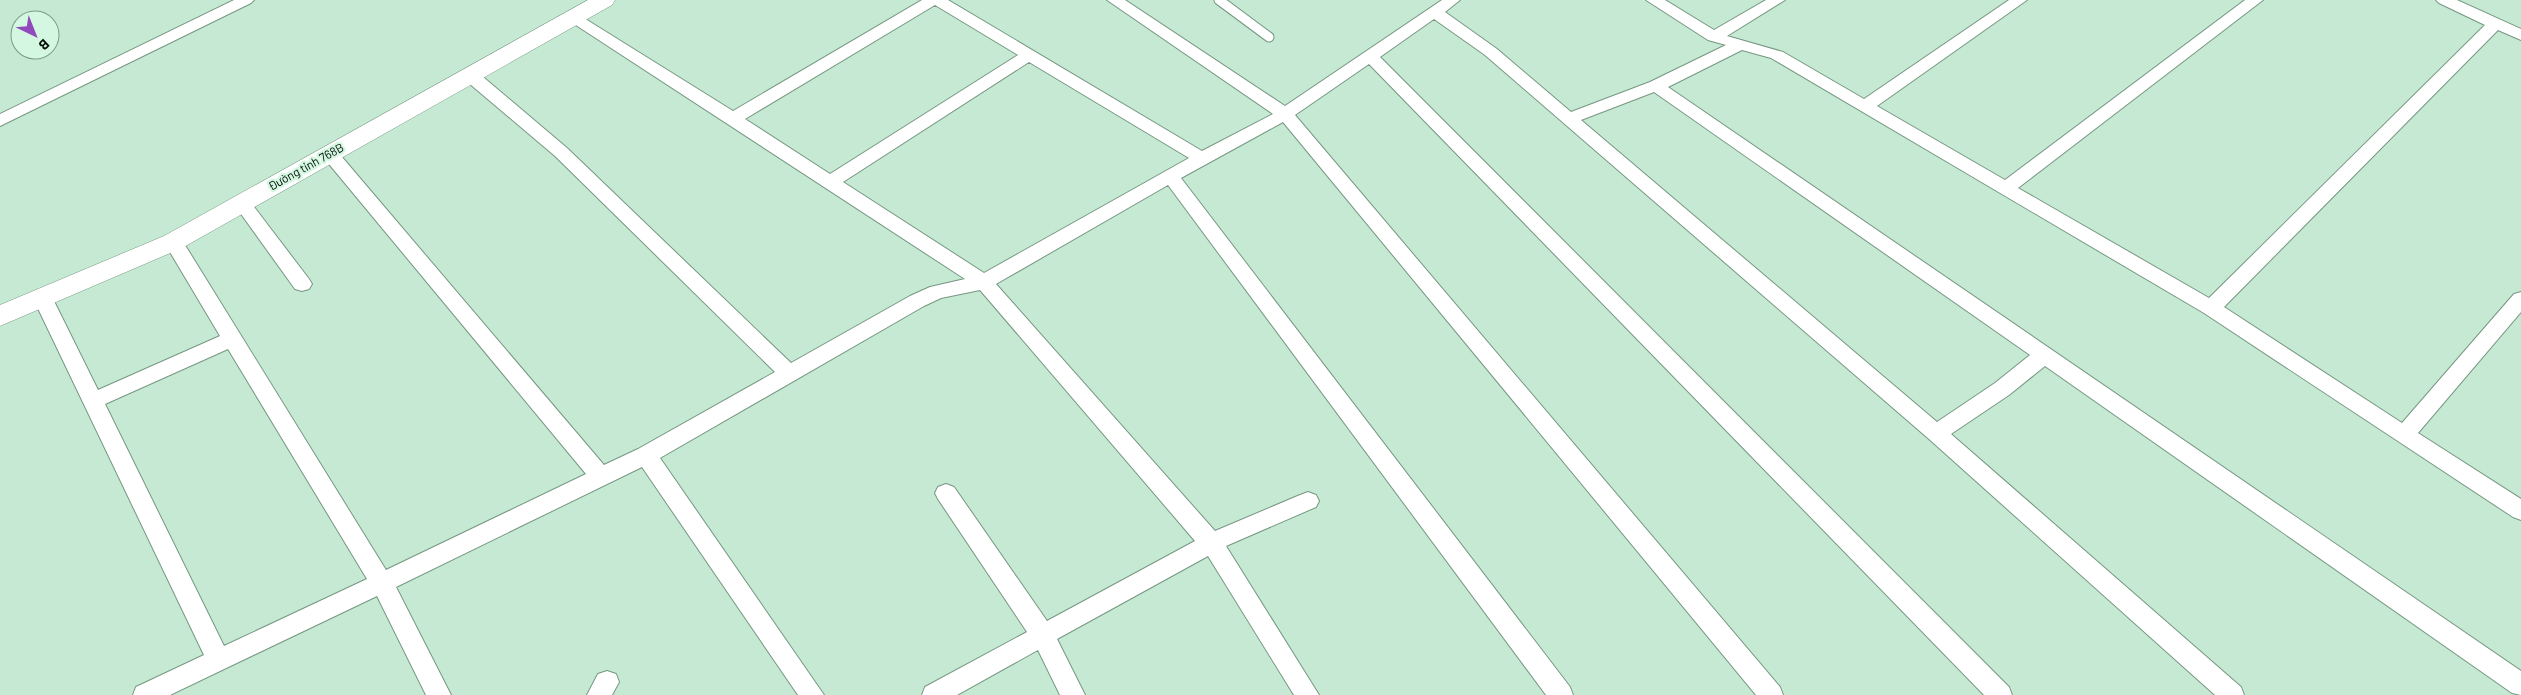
<svg xmlns="http://www.w3.org/2000/svg" width="2521" height="695" font-family="Barlow,sans-serif">
	<style>
		.lines { fill: none; stroke-linecap: round; stroke-linejoin: round }
		.lane-casing { stroke: #769782; stroke-width: 11 }
		.street-casing { stroke: #769782; stroke-width: 2 }
		.secondary-casing { stroke: #769782; stroke-width: 1 }
		.lane { stroke: #fff; stroke-width: 9 }
		.street { fill: #fff; fill-rule: evenodd }
		.secondary { fill: #fff; fill-rule: evenodd }
		.labels { text-anchor: middle; stroke-width: 4.5; stroke-linejoin: round; paint-order: stroke }
		.street-label { font-size: 12px; fill: #040e07; stroke: #d3f7e0 }
	</style>
	<rect width="100%" height="100%" fill="#c6e9d3"/>
	<g class="lines">
		<defs>
			<path id="lane" d="M1219,0l50,37"/>
			<path id="street" d="M234,0h20l-3,3 -251,123v-12z
				M922,0h26l254,151 71,-37 -166,-114h18l160,106 157,-106h18l-15,12 52,37 74,63 79,-30 76,-37 -18,-5 -62,-40h19l49,30 52,-30h19l-58,36 56,16 81,47 145,-99h18l-150,106 128,74 240,-180h18l-245,188 191,110 276,-273 -46,-22 -3,-3h21l64,29v11l-23,-10 -274,277 178,116 112,-129 7,-2v20l-103,121 103,66v21l-8,-3 -309,-204 -433,-255 -29,-8 -74,37 853,584v24l-9,-2 -467,-327 -36,29 -58,39 290,253 3,8h-29l-286,-256 -444,-384 -51,-36 -54,38 629,630 3,8h-28l-615,-631 -74,51 485,572 3,8h-27l-473,-573 -102,56 389,509 3,8h-27l-378,-510 -172,99 219,247 85,-36 8,-3 8,3 3,6 -3,6 -90,39 93,149h-25l-86,-139 -151,83 28,56h-25l-22,-45 -81,45h-35l3,-8 102,-55 -89,-133 -3,-6 3,-6 8,-3 8,3 93,134 148,-80 -215,-251 -39,8 -17,8 -264,152 164,237h-26l-156,-228 -246,120 55,108h-25l-49,-99 -207,99h-37l3,-8 68,-32 -171,-357 3,-5 7,-2 7,2 48,97 122,-54 -56,-94 2,-5 7,-1 7,1 206,333 200,-96 -262,-316 -3,-4 3,-4h12l268,315 34,-16 137,-77 -220,-216 -91,-77 -2,-4 2,-4h12l91,77 224,215 119,-67 20,-9 35,-8 -400,-261 8,-5 6,2 154,96zM935,5l83,50 -188,119 -85,-55zM1029,62l160,96 -205,115 -141,-91zM1654,92l376,263 -35,28 -58,39 -356,-302zM228,349l139,230 -143,67 -119,-242z
				M242,197l6,2 61,80 3,5 -3,5 -7,2 -7,-2 -59,-82 -3,-4 3,-4z
				M607,671l9,3 3,8 -7,13h-25l11,-21z"/>
			<path id="secondary" d="M588,0h27l-3,5 -430,243 -182,78v-21l164,-69z"/>
		</defs>
		<use href="#lane" class="lane-casing"/>
		<use href="#street" class="street-casing"/>
		<use href="#secondary" class="secondary-casing"/>
		<use href="#lane" class="lane"/>
		<use href="#street" class="street"/>
		<use href="#secondary" class="secondary"/>
	</g>
	<g class="labels">
		<g class="street-label">
			<text transform="translate(306 167) rotate(-29)" y="4">Đường tỉnh 768B</text>
		</g>
	</g>
	<g transform="translate(35 35) rotate(137)"><circle r="24" fill="#d3f7e0" stroke="#809a89"/>
	<path d="M0-4L9 19L0 12L-9 19Z" fill="#9149bc"/>
	<text y="-8" font-size="14" font-weight="bold" text-anchor="middle" fill="#040e07">B</text>
	</g>
</svg>
